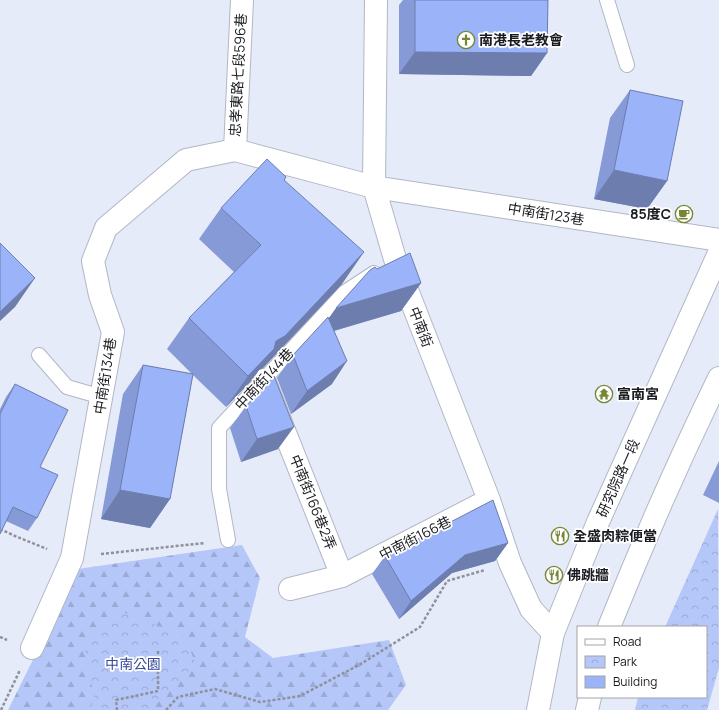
<svg xmlns="http://www.w3.org/2000/svg" width="719" height="710" font-family="Manrope,'Noto Sans TC',sans-serif">
	<style>
		.forest { fill: url(#forest-firs) }
		.park { fill: url(#park-crowns) }
		.lines { fill: none; stroke-linecap: round; stroke-linejoin: round }
		.lane-casing { stroke: #b2b7c4; stroke-width: 16 }
		.street-casing { stroke: #b2b7c4; stroke-width: 24 }
		.secondary-casing { stroke: #b2b7c4; stroke-width: 24 }
		.path { stroke: #8e919c; stroke-width: 2.5; stroke-dasharray: 3 2; stroke-linecap: butt }
		.lane { stroke: #fff; stroke-width: 14 }
		.street { stroke: #fff; stroke-width: 22 }
		.secondary { stroke: #fff; stroke-width: 22 }
		.wall { fill: #859ad6 }
		.shaded-wall { fill: #6c7dae }
		.building { fill: #9bb3f9; stroke: #6c7dae }
		.labels { text-anchor: middle; stroke-width: 3.5; stroke-linejoin: round; paint-order: stroke }
		.poi-label { font-size: 14px; font-weight: bold; fill: #1a1b20; stroke: #fff; text-anchor: start }
		.street-label { font-size: 14px; fill: #1a1b20; stroke: #fff }
		.park-label { font-size: 14px; fill: #35499a; stroke: #fff }
	</style>
	<defs>
		<pattern id="forest-firs" width="22" height="20" patternUnits="userSpaceOnUse"><rect width="22" height="20" fill="#b5c7f8"/><path d="M5 1l3.5 6h-7zM16 11l3.5 6h-7z" fill="#9baad4"/></pattern>
		<pattern id="park-crowns" width="20" height="18" patternUnits="userSpaceOnUse"><rect width="20" height="18" fill="#b5c7f8"/><path d="M2 6a3 3 0 1 1 6 0M12 15a3 3 0 1 1 6 0" fill="none" stroke="#9baad4"/></pattern>
	</defs>
	<rect width="100%" height="100%" fill="#e6ebf9"/>
	<path class="forest" d="M242,545l18,33 -15,59 28,21 116,-18 17,45 -18,25h-380l70,-141z"/>
	<path class="park" d="M718,509l1,159 -12,42h-72l3,-13h68v-70h-41z
		M120,611l64,25 12,28 -46,46h-60l4,-13 -10,-50z"/>
	<g class="lines">
		<defs>
			<path id="lane" d="M607,0l20,65
				M39,355l28,32 35,10
				M228,540l-9,-51v-61l126,-136 29,-19"/>
			<path id="street" d="M376,0l-2,187 21,72 94,241 21,63 21,46 22,24
				M235,150l7,-150
				M264,380l78,196 -52,13
				M342,576l147,-76
				M32,648l40,-90 41,-226 -13,-37 -7,-34 13,-33 80,-68 49,-10 139,37 345,53"/>
			<path id="secondary" d="M609,627c34,-85 70,-167 110,-249
				M538,710l15,-77 45,-111 121,-269
				M587,710l3,-13"/>
		</defs>
		<use href="#lane" class="lane-casing"/>
		<use href="#street" class="street-casing"/>
		<use href="#secondary" class="secondary-casing"/>
		<path class="path" d="M0,529l15,7 32,13
			M101,554l104,-11
			M0,637l7,3
			M1,710l19,-40
			M117,710l-1,-10 42,-9v-40
			M166,710l12,-13 37,-8 45,13 40,-6 59,-31 61,-38 27,-46 38,-11"/>
		<use href="#lane" class="lane"/>
		<use href="#street" class="street"/>
		<use href="#secondary" class="secondary"/>
	</g>
	<path class="wall" d="M403,0h145l-1,53 -16,23 -132,-2v-69z
		M630,90l37,91 -20,28 -53,-10 16,-81z
		M284,180l58,104 -79,84 -4,2 -7,10 -26,27 -33,-32 -23,124 -20,29 -49,-9 22,-125 20,-29 49,9 -25,-25 22,-31 45,-46 -35,-33 22,-31z
		M377,269l44,14 -20,28 -67,20 -2,53 -41,30 -14,-36 16,-23z
		M15,384l25,83 -3,51 -9,13 -22,-10 -6,13v-125l6,-12z
		M246,406l32,43 -37,13 -11,-34z
		M719,461v42l-16,-8z
		M508,543l-13,18 -43,12 -53,46 -27,-45 13,-18z"/>
	<path class="shaded-wall" d="M415,52l132,1 -16,23 -132,-2z
		M614,170l53,11 -20,28 -53,-10z
		M364,252l-22,32 -79,84 -4,2 -7,10 -26,27 22,-31 28,-35z
		M35,278l-20,29 -15,14v-9z
		M421,283l-20,28 -85,25 20,-28z
		M347,361l-15,23 -41,30 16,-23z
		M294,427l-16,22 -37,13 16,-23z
		M120,490l50,9 -20,29 -49,-9z
		M508,543l-13,18 -43,12 -53,46 12,-18 54,-46z"/>
	<path class="building" d="M415,0h133l-1,53 -132,-1z
		M630,90l53,11 -16,80 -53,-11z
		M267,159l19,18 -2,3 80,72 -79,84 -9,5 -2,8 -26,27 -59,-58 72,-73 -40,-37z
		M0,243l35,35 -35,34z
		M410,253l11,30 -85,25 34,-38 5,-3 2,2z
		M328,317l19,44 -40,30 -14,-36z
		M143,365l50,9 -23,125 -50,-9z
		M274,376l20,51 -37,12 -11,-33z
		M15,384l53,26 -28,57 18,8 -21,43 -24,-11 -13,27v-120z
		M493,500l15,43 -43,12 -54,46 -26,-45z"/>
	<defs>
		<symbol id="church-ring" viewBox="-11 -11 22 22"><circle r="9.5" fill="#fff" stroke="#768635" stroke-width="1.5"/><path d="M-1.2-6h2.4v3.5h3.3v2.4h-3.3V6h-2.4V-.1h-3.3v-2.4h3.3Z" fill="#768635"/></symbol>
		<symbol id="cafe-ring" viewBox="-11 -11 22 22"><circle r="9.5" fill="#fff" stroke="#768635" stroke-width="1.5"/><path d="M-5.5-4.5H6V0H3Q3 3.5 0 3.5H-2.5Q-5.5 3.5-5.5 0ZM3-3.2v2h1.7v-2ZM-6 4.5H4V6H-6Z" fill="#768635"/></symbol>
		<symbol id="temple-ring" viewBox="-11 -11 22 22"><circle r="9.5" fill="#fff" stroke="#768635" stroke-width="1.5"/><path d="M0-6L5-2H3V0L6.5 2.5H4V6H1.5V3h-3V6H-4V2.5H-6.5L-3 0V-2H-5Z" fill="#768635"/></symbol>
		<symbol id="restaurant-ring" viewBox="-11 -11 22 22"><circle r="9.5" fill="#fff" stroke="#768635" stroke-width="1.5"/><path d="M-5-6h1v4h1v-4h1v4h1v-4h1v5L-1.5 .5V6h-2V.5L-5-1ZM5-6V6H3V1.5H1.5Q1.5-4 5-6Z" fill="#768635"/></symbol>
	</defs>
	<g fill-rule="evenodd">
		<use href="#church-ring" x="456" y="30" width="20" height="20"/>
		<use href="#cafe-ring" x="674" y="204" width="20" height="20"/>
		<use href="#temple-ring" x="594" y="384" width="20" height="20"/>
		<use href="#restaurant-ring" x="550" y="526" width="20" height="20"/>
		<use href="#restaurant-ring" x="544" y="565" width="20" height="20"/>
	</g>
	<g class="labels">
		<g class="poi-label">
			<text x="479" y="45">南港長老教會</text>
			<text x="671" y="219" text-anchor="end">85度C</text>
			<text x="617" y="399">富南宮</text>
			<text x="573" y="541">全盛肉粽便當</text>
			<text x="567" y="580">佛跳牆</text>
		</g>
		<g class="street-label">
			<text transform="translate(238 75) rotate(-87)" y="5">忠孝東路七段596巷</text>
			<text transform="translate(546 214) rotate(9)" y="5">中南街123巷</text>
			<text transform="translate(421 327) rotate(69)" y="5">中南街</text>
			<text transform="translate(105 376) rotate(-81)" y="5">中南街134巷</text>
			<text transform="translate(264 379) rotate(-47)" y="5">中南街144巷</text>
			<text transform="translate(618 478) rotate(-66)" y="5">研究院路一段</text>
			<text transform="translate(313 502) rotate(68)" y="5">中南街166巷2弄</text>
			<text transform="translate(415 538) rotate(-27)" y="5">中南街166巷</text>
		</g>
		<g class="park-label">
			<text x="133" y="669">中南公園</text>
		</g>
	</g>
	<rect x="577" y="626" width="130" height="72" fill="#ffffff" stroke="#a3a4a6"/>
	<rect x="585" y="639" width="20" height="6" fill="#ffffff" stroke="#a3a4a6"/>
	<text x="613" y="646" font-size="12" fill="#1a1b20">Road</text>
	<rect x="585" y="656" width="20" height="12" fill="url(#park-crowns)" stroke="#a3a4a6"/>
	<text x="613" y="666" font-size="12" fill="#1a1b20">Park</text>
	<rect x="585" y="676" width="20" height="12" fill="#9bb3f9" stroke="#a3a4a6"/>
	<text x="613" y="686" font-size="12" fill="#1a1b20">Building</text>
</svg>
